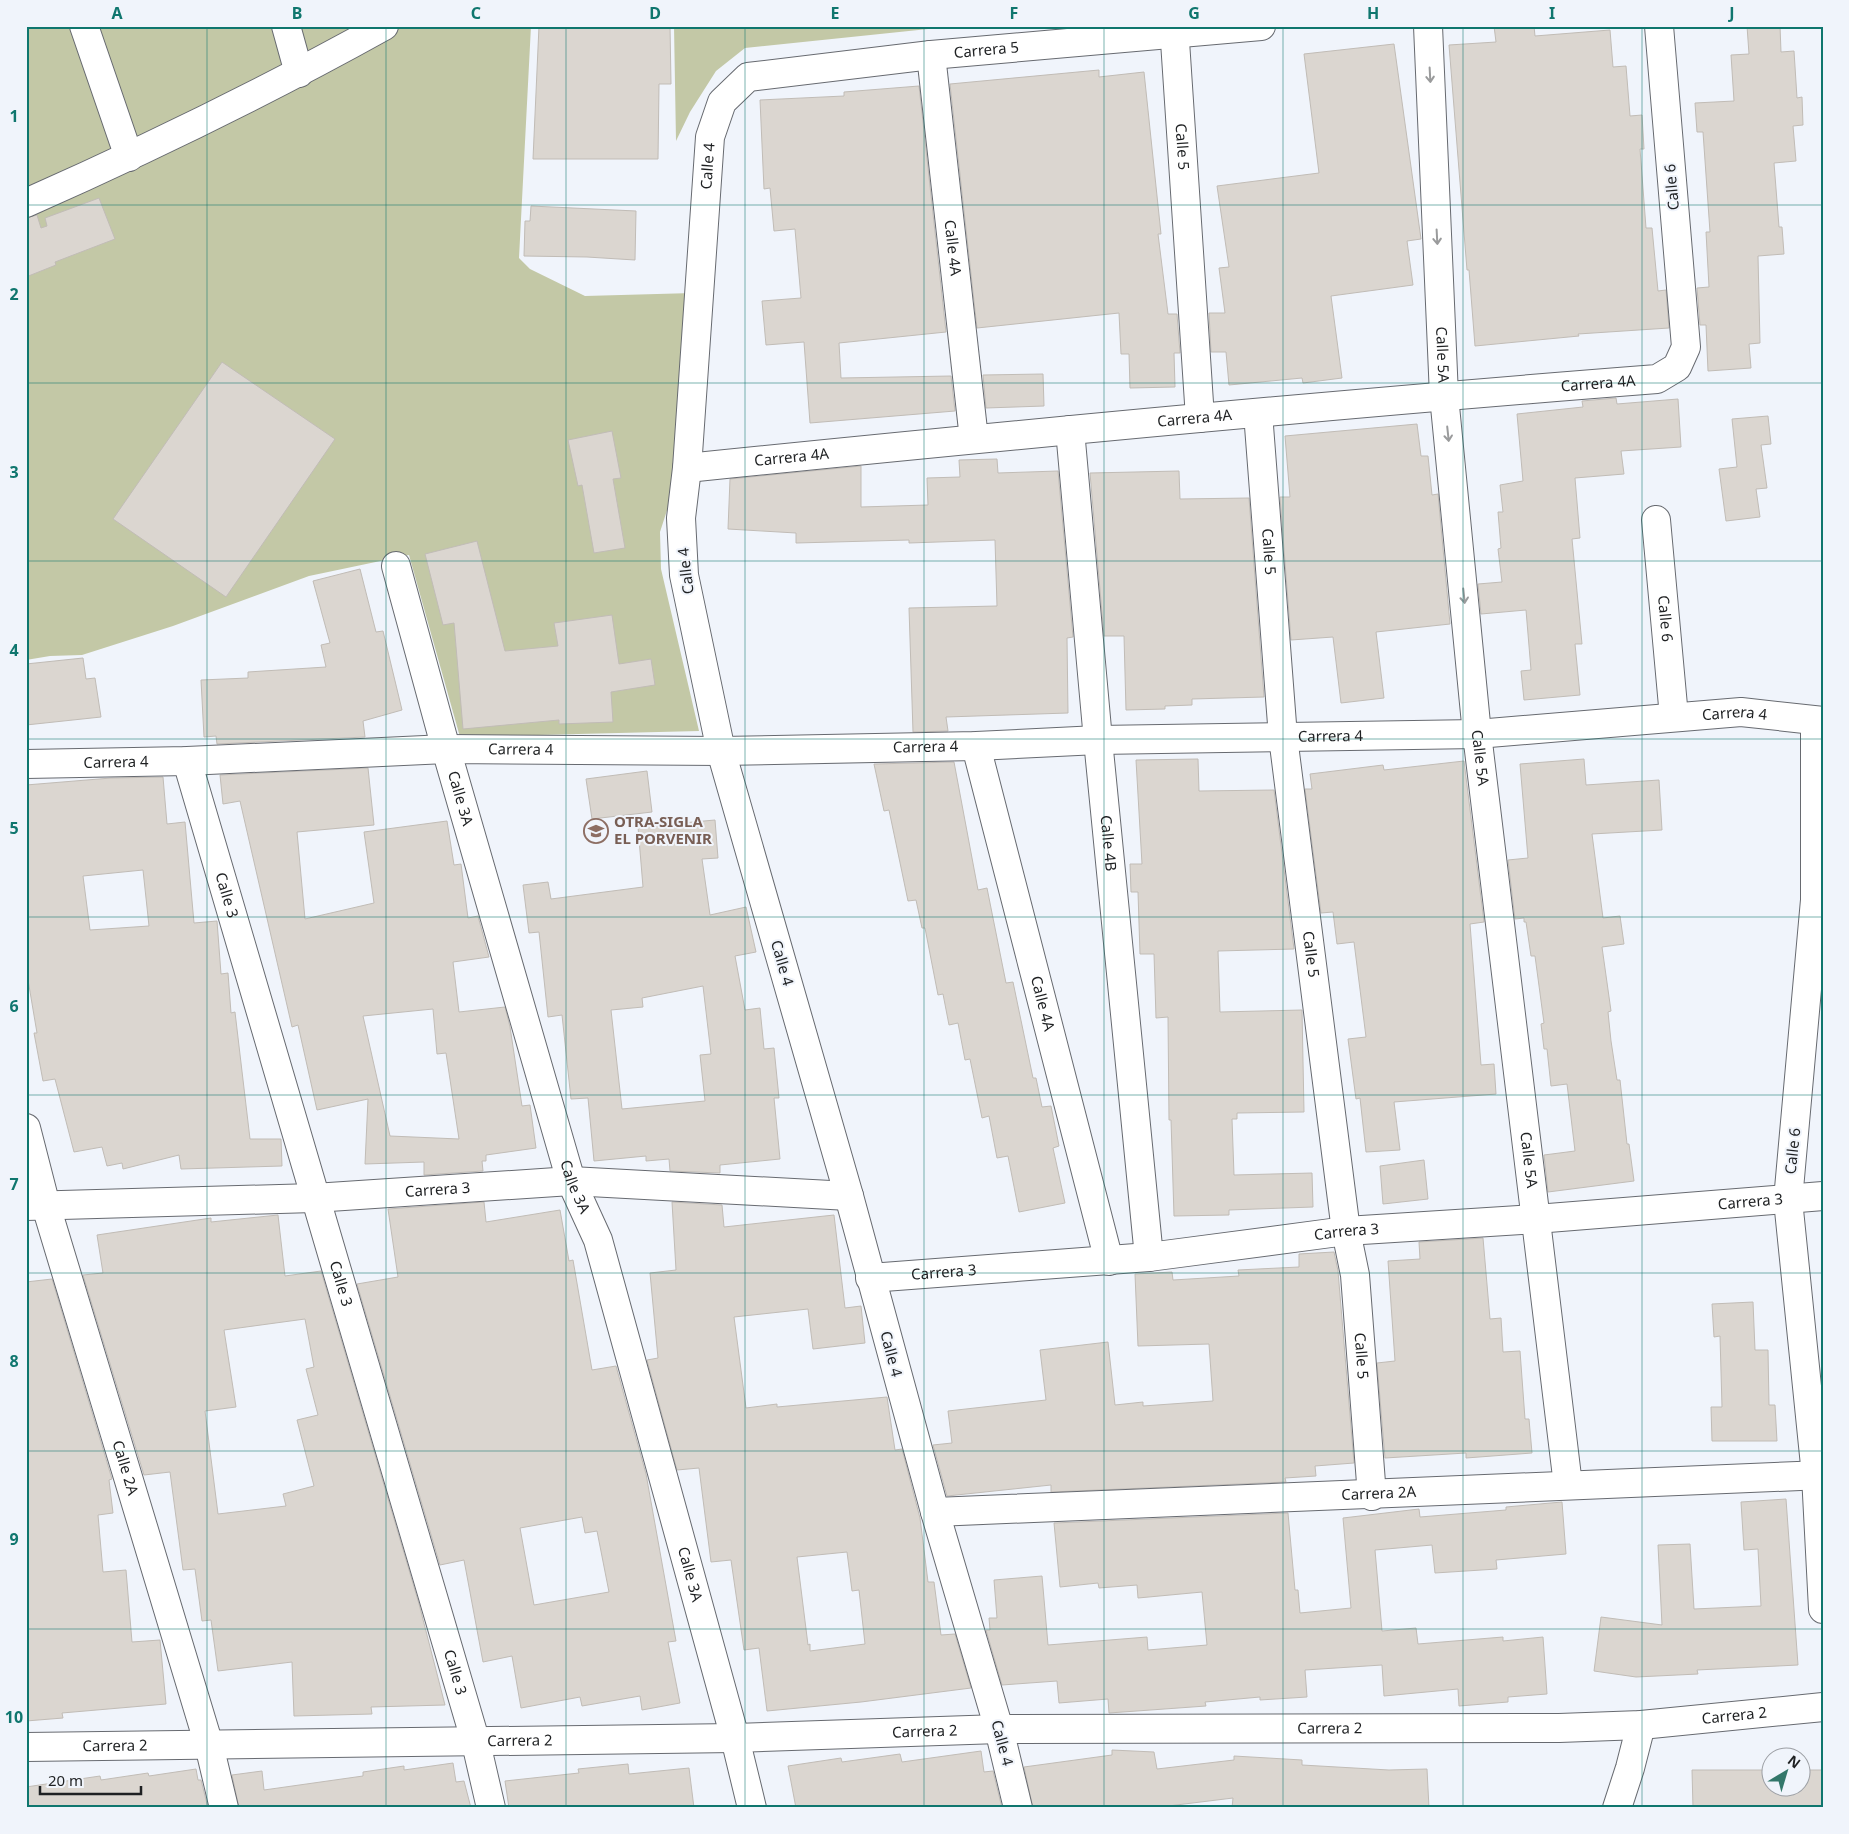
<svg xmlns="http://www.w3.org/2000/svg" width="1849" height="1834" font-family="'Noto Sans',sans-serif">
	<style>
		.green { fill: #c3c8a6 }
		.building { fill: #dbd6d0; stroke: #c1bcb6; fill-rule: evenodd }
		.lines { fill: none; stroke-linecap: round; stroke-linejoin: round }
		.street-casing { stroke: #676a70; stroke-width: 30 }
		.street { stroke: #fff; stroke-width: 28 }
		.oneway { stroke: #9a9b9c }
		.grid { fill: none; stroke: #0f766e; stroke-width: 1; stroke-opacity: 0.55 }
		.labels { text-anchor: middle; stroke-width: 4; stroke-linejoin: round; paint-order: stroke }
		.street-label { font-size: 15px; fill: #1e2022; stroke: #f0f4fb }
		.education-label { font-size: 15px; font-weight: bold; fill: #785e54; stroke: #f0f4fb; text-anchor: start }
		.neatline { fill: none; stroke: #0f766e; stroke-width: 2 }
		.grid-label { font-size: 16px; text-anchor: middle; font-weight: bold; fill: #0f766e }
	</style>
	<rect width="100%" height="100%" fill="#f0f4fb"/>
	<path class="green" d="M26,26h505l-12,232 11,11 55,27 108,-3 -13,177 -20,62 1,37 38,162 -239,6 -51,-182 -100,21 -136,50 -91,29 -32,1 -24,4z
		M674,26h283l-212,22 -29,23 -26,41 -14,29z"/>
	<path class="building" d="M539,26h131l1,58h-12l-1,75h-125z
		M1494,26h40l1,10 75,-6 3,37 13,-1 4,50 12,-1 2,34h-4l6,79h6l6,63 8,-1 3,38 -91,6 1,2 -104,10 -6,-76h-2l-18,-225 47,-3z
		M1747,26h33l1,26 13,-1 3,47 5,-1 1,28 -10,1 3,35 -22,2 5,64h3l2,27 -26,2 2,87 -11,1 2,24 -43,3 -2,-46h-6l-3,-37 12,-1 -3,-55h4l-7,-100h-6l-2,-29 39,-2 -3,-46 18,-1z
		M1394,44l27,195 -14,2 6,44 -82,11 11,82 -39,5 -1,-5 -73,7 -3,-33h-15l-2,-39h16l-6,-45 10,-1 -12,-81 102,-13 -15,-119z
		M1099,70v7l45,-5 17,162h-3l10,80h9l3,39h-6l1,34 -45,1 -1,-34h-8l-2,-41 -142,15 -27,-244z
		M919,86l27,246 -107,11 2,35 110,-2 4,35 -145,12 -6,-81 -38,3 -4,-44 39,-3 -6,-69 -21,2 -4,-43 -6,1 -4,-89 84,-4v-4z
		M99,198l16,41 -60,23 1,3 -30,12v-59l11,-3 4,13 6,-2 -2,-8z
		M531,206l105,5 -1,49 -48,-3 -63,-1 1,-35h5z
		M222,362l113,77 -109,158 -113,-78z
		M1043,374l1,32 -58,2 -3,-33z
		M1616,398l1,6 61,-5 3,48 -60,4 3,23 -49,4 5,60 -8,1 10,105h-7l5,51 -56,5 -3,-29 10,-1 -5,-60 -45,4 -3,-30 24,-2 -4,-33 3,-1 -3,-36h5l-3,-27 23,-4 -6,-67 66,-7 -1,-6z
		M1768,416l3,28 -10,1 6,43 -11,1 4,28 -34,4 -7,-52 18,-2 -5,-48z
		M1417,424l4,32h7l4,39 6,-1 12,130 -74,8 8,66 -43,5 -8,-66 -42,3 -11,-143h10l-5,-61z
		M612,431l9,47 -8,1 12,69 -31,5 -12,-68 -4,1 -10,-46z
		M997,459l1,14 60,-2 15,166 -6,1 1,75 -122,4 2,14 -35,1 -4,-124 88,-2 -2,-66 -86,3v-3l-113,3v-10l-68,-4 2,-50 131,-13v41l67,-2 -1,-27 33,-1 -1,-17z
		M1179,471l1,28 69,-1 15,199 -72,2v6l-27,1v3l-39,1 -2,-74h-20l-14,-163z
		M477,541l28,110 53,-5 -4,-23 58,-8 7,49 32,-5 4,26 -44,7 2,30 -54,2v-4l-96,9 -9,-106 -11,2 -18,-71z
		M360,569l16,63 7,-1 19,79 -39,11 2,16 -148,7 -1,-8 -12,1 -3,-57 47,-2v-6l78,-5 -5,-22 9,-2 -17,-62z
		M83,658l3,21 9,-1 6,39 -75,8v-61z
		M1198,759l1,32 75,-1 20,159 -76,2 2,61 82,-2 2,102 -67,1v6h-5l2,56 78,-2 1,34 -84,3v5l-55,1 -3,-96h-2l-1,-103 -12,1 -2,-64h-14l-2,-62h-7l-1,-28h12l-6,-104z
		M1584,759l2,26 73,-5 3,50 -70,4 11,84 17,-2 4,28 -22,3 9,64 -3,1 3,29 6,39h3l7,64h2l5,37 -86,11 -4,-37 31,-4 -8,-67 -16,2 -4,-37h-3l-3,-25 3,-1 -9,-67h-4l-5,-34h-2v-4l-9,1 -7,-59 20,-2 -8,-94z
		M1464,761l20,161 -14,2 11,141 13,-1 2,30 -102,8 6,48 -34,2 -6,-54 -4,1 -8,-60 18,-2 -12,-95 -17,2 -4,-32 -12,1 -16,-124h7l-2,-15 73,-9 1,5z
		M954,762l24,128 9,-2 19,95 7,-1 20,96h3l6,29 9,-1 8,40 -6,2 12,55 -46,9 -11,-56 -11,2 -8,-42 -7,2 -12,-59 -5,1 -7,-37 -9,2 -6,-31 -5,1 -13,-67h-3l-6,-28 -8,1 -19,-91 -5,1 -10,-47z
		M368,768l6,57 -77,7 8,87 69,-16 -10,-71 83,-11 7,44 7,-1 7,54 10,-2 11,41 -36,5 6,50 46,-5 5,20 12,79 8,-1 6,43 -50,7v6h-4l1,10 -59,4v-13l-59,2 3,-65 -51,11 -19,-85 -6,2 -52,-226 -17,3 -3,-29zM433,1009l4,45 9,-1 13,86 -69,-3 -27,-120z
		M647,771l5,41 -60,7 -6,-40z
		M163,777l4,47 18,-2 9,101 23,-2 4,53 7,-1 3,40 4,-1 15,127h31l1,27 -101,3 -2,-14 -56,14 -1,-6 -15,3 -5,-19 -28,5 -19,-73 -12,2 -9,-48h3l-11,-65v-183l85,-7zM143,870l6,56 -59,4 -7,-54z
		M715,820l3,38 -16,1 8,56 36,-8 10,45 -21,4 10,54 15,-2 4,41 10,-1 5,50h-5l6,61 -60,6v8l-50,-2 -1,-12 -23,2v-5l-52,5 -6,-63 -17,1 -9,-84 -14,2 -9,-85 -10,1 -6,-48 25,-3 3,17 92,-12 -5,-60zM703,986l8,68 -11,1 5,46 -83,8 -11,-99 32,-3 -1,-9z
		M1424,1160l4,39 -45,5 -3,-38z
		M484,1202l2,20 74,-12 9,51 4,-1 19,110 24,-4 30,108 30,167 -8,1 12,61 -38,7 -2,-14 -58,10 -2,-9 -59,11 -9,-52 -29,6 -19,-102 -24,5 -83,-281 41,-7 -10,-68zM582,1517l3,16 12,-2 12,61 -75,13 -14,-77z
		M672,1202l50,3 2,22 110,-12 11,93 16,-2 4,37 -52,6 -5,-40 -74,8 12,91 31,-4v3l110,-10 8,53 7,-1 18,69 8,64h6l7,53 14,-1 16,54 -110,14 -94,9 -8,-63 -15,2 -13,-90 -20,2 -12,-94 -22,2 -30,-110 11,-2 -8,-85 26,-3zM847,1552l5,39 7,-1 6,54 -55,7v-7l-2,1 -11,-88z
		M278,1215l7,61 36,-5 98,333 26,101 -74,2 1,7 -78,2 -2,-54 -74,9 -7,-51 -9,1 -7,-52 -12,1 -13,-98 -26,3 -61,-200 20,-2 -6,-38 114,-17v4zM305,1319l9,48 -8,2 12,46 -21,5 17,66 -31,8 3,12 -68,8 -13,-103 31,-4 -12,-77z
		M1483,1238l7,81 11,-1 2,34 17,-1 5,68h4l3,34 -66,5v-5l-81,5 -8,-95 18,-2 -7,-100 32,-2 -1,-17z
		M1334,1252l4,19 16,192 -39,3 1,10 -31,2 1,4 -235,10v-7l-104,11 -14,-51 19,-2 -4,-32 98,-11 -6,-50 68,-8 7,63 28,-3v4l70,-5 -4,-57 -71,2 -3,-72 37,-2 1,8 66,-4 -1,-6 61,-3v-13z
		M52,1279l60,200 -3,1 4,33 -15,2 5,57 23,-2 6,72 28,-2 6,64 -104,9 1,5 -37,3v-439z
		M1753,1302l2,48h13l1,55h6l2,36h-65l-1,-34h11l-2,-71 -6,1 -2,-33z
		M1786,1499l12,166 -101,5 1,4 -62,3 -42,-6 7,-54 61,8 -4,-80 32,-1 4,65 67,-3 -3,-57 -14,1 -3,-48z
		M1562,1502l4,52 -70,6 1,9 -62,4 -3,-28 -57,5 7,81 34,-3 2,16 85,-7v4l40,-4 4,57 -39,3v5l-49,4 -1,-17 -74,7 -2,-31 -77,5 2,27 -47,3v-3l-55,5 1,4 -97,7 -1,-14 -49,4 -2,-22 -55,4 -16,-55h4l-1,-12h8l-3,-38 48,-4 6,69 99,-8 1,13 59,-5 -5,-53 -64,6 -1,-13 -38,3 -1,-5 -38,4 -6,-64 234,-10 7,77h3l2,23 51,-5 -8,-90 76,-9 1,8 86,-7v-3z
		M1112,1750l42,2 3,17 77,-9v-4l68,4v5l87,5 38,-1 2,39h-197l1,-10 -81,10h-119l-9,-41 88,-12z
		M981,1751l3,21 9,-1 9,37h-206l-8,-42 53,-8 1,4 58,-8 2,8z
		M453,1763l3,19 8,-1 7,27h-232l-7,-33 30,-4 2,19 99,-14v-4l41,-6v4z
		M628,1764l1,10 60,-6 5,40h-185l-4,-27 74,-8 -1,-4z
		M196,1769l2,11h3l7,28h-182v-21l74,-11 1,4 47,-7 1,3z
		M1692,1770h80v16h30v-16h21v38h-130z"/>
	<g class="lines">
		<defs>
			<g id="street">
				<path d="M84,26l45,131"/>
				<path d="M286,26l13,47"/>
				<path id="s1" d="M1174,26l26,392"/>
				<path id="s2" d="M1428,26l16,370 33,338 91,751"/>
				<path id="s3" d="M931,55l43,384"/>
				<path d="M26,203c122,-54 241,-112 358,-177"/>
				<path id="s4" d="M1258,413l25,324 63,494 9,44 17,221"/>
				<path id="s5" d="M1070,430l28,310 51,517"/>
				<path id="s6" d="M687,468c323,-33 646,-64 970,-89l20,-12 9,-20 -27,-321"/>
				<path id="s7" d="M1656,520l18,197"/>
				<path id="s8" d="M396,566l50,183 125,432 27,59 137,498 17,70"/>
				<path d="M1815,722v178l-27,300 28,275 7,134"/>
				<path id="s9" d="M976,746l133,515"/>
				<path id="s10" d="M187,761l289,982 15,65"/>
				<path id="s11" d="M26,764l161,-3 259,-12 275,2 255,-5 122,-6 379,-6 264,-22 82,9"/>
				<path id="s12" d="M26,1128l20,78 163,539 15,63"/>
				<path id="s13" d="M26,1206l288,-8 257,-17 278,15"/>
				<path id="s14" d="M870,1278l279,-21 197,-26 190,-12 287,-23"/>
				<path id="s15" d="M935,1512l888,-37"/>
				<path id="s16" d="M26,1747l709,-9 264,-9 560,-1 82,-3 182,-18"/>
				<path id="s17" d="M1018,1808l-19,-79 -64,-217 -86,-316 -128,-445 -37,-176 -3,-57 6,-50 23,-331 12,-35 26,-25 183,-22 330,-29"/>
				<path d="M1617,1808l13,-40 11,-43"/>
			</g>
		</defs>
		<use href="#street" class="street-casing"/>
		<use href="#street" class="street"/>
	</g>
	<defs><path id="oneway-shaft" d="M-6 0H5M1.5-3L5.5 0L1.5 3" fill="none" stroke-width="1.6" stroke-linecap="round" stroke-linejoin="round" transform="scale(1.25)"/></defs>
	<g class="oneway">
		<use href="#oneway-shaft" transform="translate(1430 75) rotate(87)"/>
		<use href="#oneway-shaft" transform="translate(1437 237) rotate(87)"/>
		<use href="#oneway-shaft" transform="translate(1448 434) rotate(84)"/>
		<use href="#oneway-shaft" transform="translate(1464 596) rotate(84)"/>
	</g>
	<path class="grid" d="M207,26v1782M386,26v1782M566,26v1782M745,26v1782M924,26v1782M1104,26v1782M1283,26v1782M1463,26v1782M1642,26v1782M26,205h1797M26,383h1797M26,561h1797M26,739h1797M26,917h1797M26,1095h1797M26,1273h1797M26,1451h1797M26,1629h1797"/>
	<defs>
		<symbol id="school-ring" viewBox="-11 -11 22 22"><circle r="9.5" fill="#f0f4fb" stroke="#8d6e63" stroke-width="1.5"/><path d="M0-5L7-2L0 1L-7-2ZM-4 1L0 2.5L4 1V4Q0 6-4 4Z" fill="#8d6e63"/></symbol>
	</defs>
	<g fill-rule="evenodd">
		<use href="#school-ring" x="582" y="817" width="28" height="28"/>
	</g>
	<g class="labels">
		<g class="street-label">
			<text dy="5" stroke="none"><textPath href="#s17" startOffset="2030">Carrera 5</textPath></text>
			<text dy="5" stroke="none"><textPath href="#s1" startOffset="121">Calle 5</textPath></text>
			<text dy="5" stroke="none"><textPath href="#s17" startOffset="1688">Calle 4</textPath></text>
			<text transform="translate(1672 187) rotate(-95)" y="5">Calle 6</text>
			<text dy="5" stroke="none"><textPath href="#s3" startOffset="194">Calle 4A</textPath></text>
			<text dy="5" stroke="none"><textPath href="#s2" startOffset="329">Calle 5A</textPath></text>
			<text dy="5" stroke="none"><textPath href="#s6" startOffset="915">Carrera 4A</textPath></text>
			<text dy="5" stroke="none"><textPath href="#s6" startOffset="510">Carrera 4A</textPath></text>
			<text dy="5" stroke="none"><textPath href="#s6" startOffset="105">Carrera 4A</textPath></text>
			<text dy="5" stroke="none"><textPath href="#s4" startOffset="139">Calle 5</textPath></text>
			<text transform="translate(686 571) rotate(-97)" y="5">Calle 4</text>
			<text dy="5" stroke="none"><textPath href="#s7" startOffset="99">Calle 6</textPath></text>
			<text dy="5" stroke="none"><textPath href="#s11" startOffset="1710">Carrera 4</textPath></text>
			<text dy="5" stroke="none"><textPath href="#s11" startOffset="1305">Carrera 4</textPath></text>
			<text dy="5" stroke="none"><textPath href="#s11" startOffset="900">Carrera 4</textPath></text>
			<text dy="5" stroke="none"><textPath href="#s11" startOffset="495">Carrera 4</textPath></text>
			<text dy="5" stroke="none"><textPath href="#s2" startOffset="734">Calle 5A</textPath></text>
			<text dy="5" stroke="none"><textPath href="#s11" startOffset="90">Carrera 4</textPath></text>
			<text dy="5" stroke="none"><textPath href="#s8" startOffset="241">Calle 3A</textPath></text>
			<text dy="5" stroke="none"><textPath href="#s5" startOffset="415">Calle 4B</textPath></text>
			<text dy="5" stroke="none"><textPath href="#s10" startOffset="140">Calle 3</textPath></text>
			<text dy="5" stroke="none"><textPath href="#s4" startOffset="544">Calle 5</textPath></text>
			<text transform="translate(782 963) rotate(74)" y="5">Calle 4</text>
			<text dy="5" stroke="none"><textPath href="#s9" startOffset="266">Calle 4A</textPath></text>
			<text transform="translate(1793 1151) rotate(-84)" y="5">Calle 6</text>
			<text dy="5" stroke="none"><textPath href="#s2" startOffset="1139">Calle 5A</textPath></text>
			<text dy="5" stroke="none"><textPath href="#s8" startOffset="646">Calle 3A</textPath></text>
			<text dy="5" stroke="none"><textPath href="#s13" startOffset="412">Carrera 3</textPath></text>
			<text dy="5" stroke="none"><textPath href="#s14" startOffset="884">Carrera 3</textPath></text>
			<text dy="5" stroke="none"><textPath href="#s14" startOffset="479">Carrera 3</textPath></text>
			<text dy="5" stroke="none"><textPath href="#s14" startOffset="74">Carrera 3</textPath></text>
			<text dy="5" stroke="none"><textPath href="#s10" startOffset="545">Calle 3</textPath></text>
			<text transform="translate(891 1354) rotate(75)" y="5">Calle 4</text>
			<text dy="5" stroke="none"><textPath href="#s4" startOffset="949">Calle 5</textPath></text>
			<text dy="5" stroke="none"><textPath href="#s12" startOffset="354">Calle 2A</textPath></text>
			<text dy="5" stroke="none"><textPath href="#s15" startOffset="444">Carrera 2A</textPath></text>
			<text dy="5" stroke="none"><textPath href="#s8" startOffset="1051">Calle 3A</textPath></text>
			<text dy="5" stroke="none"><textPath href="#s10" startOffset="950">Calle 3</textPath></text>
			<text dy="5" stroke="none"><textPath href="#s16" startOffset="1709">Carrera 2</textPath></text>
			<text dy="5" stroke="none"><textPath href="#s16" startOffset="1304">Carrera 2</textPath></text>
			<text dy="5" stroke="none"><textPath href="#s16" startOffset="899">Carrera 2</textPath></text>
			<text dy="5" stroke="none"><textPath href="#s16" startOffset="494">Carrera 2</textPath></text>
			<text transform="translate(1002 1743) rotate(75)" y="5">Calle 4</text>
			<text dy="5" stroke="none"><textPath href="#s16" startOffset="89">Carrera 2</textPath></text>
		</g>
		<g class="education-label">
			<text x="614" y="827">OTRA-SIGLA<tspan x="614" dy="17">EL PORVENIR</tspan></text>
		</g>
	</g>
	<rect width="1849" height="1834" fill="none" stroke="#f0f4fb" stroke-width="55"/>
	<g transform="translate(1786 1772) rotate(38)"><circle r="24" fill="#f0f4fb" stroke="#9c9fa4"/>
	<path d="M0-4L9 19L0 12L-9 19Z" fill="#33776a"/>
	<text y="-8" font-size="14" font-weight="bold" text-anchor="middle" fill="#1e2022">N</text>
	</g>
	<path d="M40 1786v8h101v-8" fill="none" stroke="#1e2022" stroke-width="2.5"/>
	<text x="48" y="1786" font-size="15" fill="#1e2022" stroke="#f0f4fb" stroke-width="4" paint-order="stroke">20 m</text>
	<rect x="28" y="28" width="1794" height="1778" class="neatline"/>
	<g class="grid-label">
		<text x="117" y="19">A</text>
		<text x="297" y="19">B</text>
		<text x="476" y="19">C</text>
		<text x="655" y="19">D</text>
		<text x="835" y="19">E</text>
		<text x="1014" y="19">F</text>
		<text x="1194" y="19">G</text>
		<text x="1373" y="19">H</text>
		<text x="1552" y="19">I</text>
		<text x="1732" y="19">J</text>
		<text x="14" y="122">1</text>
		<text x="14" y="300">2</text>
		<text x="14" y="478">3</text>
		<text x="14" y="656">4</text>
		<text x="14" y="834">5</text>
		<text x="14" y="1012">6</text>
		<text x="14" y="1190">7</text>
		<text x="14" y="1367">8</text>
		<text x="14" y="1545">9</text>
		<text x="14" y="1723">10</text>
	</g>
</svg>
